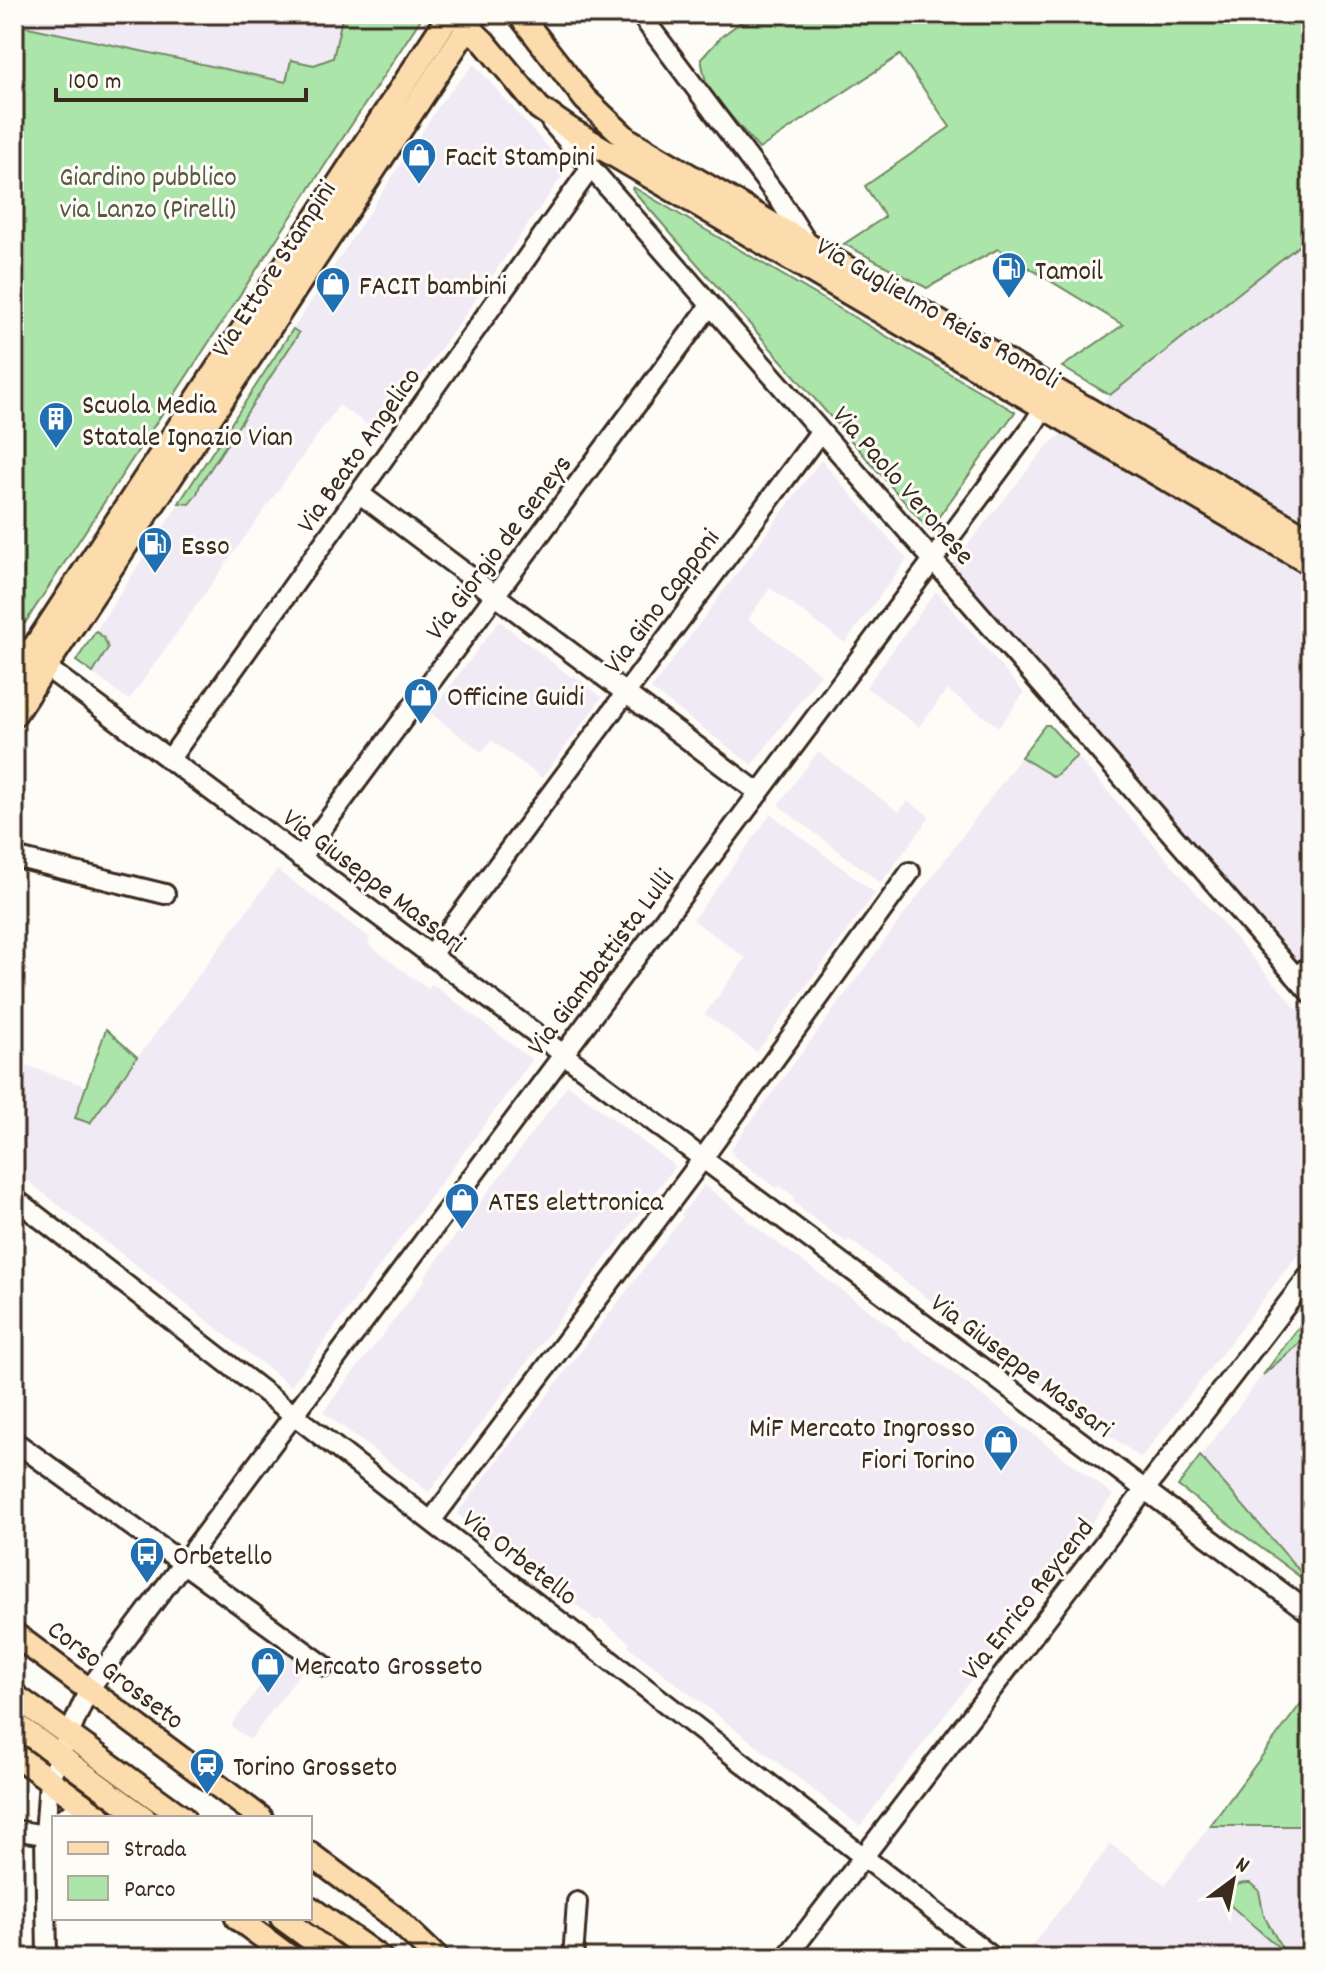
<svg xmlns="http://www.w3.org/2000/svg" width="1325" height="1972" font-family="Dekko,sans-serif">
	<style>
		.built { fill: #f0eaf5 }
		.green { fill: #abe5aa; stroke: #738864; stroke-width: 2 }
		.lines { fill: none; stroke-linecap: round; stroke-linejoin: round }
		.minor-casing { stroke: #3b2a1e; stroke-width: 24 }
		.major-casing { stroke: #3b2a1e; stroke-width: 28 }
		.minor { stroke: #fdfcf7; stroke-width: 18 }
		.major { stroke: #fcdcac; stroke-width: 22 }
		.labels { text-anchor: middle; stroke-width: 6; stroke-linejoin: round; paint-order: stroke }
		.poi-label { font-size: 28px; fill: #3b2a1e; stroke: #fdfcf7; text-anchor: start }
		.park-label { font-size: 28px; fill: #575941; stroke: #fdfcf7 }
		.street-label { font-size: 28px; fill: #3b2a1e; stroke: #fdfcf7 }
	</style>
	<rect width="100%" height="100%" fill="#fdfcf7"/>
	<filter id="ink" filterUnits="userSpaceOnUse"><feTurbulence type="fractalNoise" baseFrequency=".0125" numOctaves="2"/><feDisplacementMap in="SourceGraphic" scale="16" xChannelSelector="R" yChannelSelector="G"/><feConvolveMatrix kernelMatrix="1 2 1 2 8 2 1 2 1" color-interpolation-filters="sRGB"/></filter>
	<g filter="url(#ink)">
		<path class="built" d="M14,14h410l-56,86 -354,-76z
			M474,64l93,105 -186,265 -42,-29 -210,295 -53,-39 366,-560z
			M1311,239v755l-362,-426 98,-122 259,-206z
			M821,460l86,99 -62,84 -75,-55 -22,31 73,55 -69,91 -101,-76z
			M936,591l88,102 -25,34 -52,-37 -28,37 -53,-40z
			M499,621l73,57 2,-2 28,21 -60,81 -51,-38 -9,12 -52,-39z
			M818,752l81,60 9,-11 22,16 -49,66 -103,-78z
			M1077,756l234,269v212l-170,221 -142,-103 1,-2 -151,-114 -3,3 -41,-30 -12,-11 2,-4 -15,-11 -3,3 -45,-34 2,-2 -4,-3 291,-393 33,20z
			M771,814l104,79 -118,159 -52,-38 41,-56 -53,-38z
			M277,870l93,68 -2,6 46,35 14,10 4,-5 100,76 -241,326 -277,-216v-109l71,25 -10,31 15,5z
			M568,1085l107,81 -246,326 -106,-80 102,-132 -1,-2z
			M704,1185l42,32 -1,2 153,113 -1,2 10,8 2,-2 204,155 -253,331 -232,-180 2,-3 -30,-24 -3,2 -140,-107 226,-297 -2,-2z
			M1311,1311v274l-133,-99z
			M286,1650l20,15 -56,75 -19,-14z
			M1311,1690v268h-279l-6,-5 85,-109 54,41z"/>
		<path class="green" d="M343,14h81l-399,609 -11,-8v-591l272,58 5,-22 23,5 19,-7z
			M752,14h559v225l-5,1 -196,155 -48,-28 61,-42 -125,-76 -71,39 -83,-44 41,-27 -20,-31 85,-59 -50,-72 -141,94 -52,-61 -6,-29 21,-23z
			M633,187l382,225 -86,118 -297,-341z
			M293,329l6,4 -99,152 -3,9 -8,10 -10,-1z
			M96,631l8,7 4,10 -15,25 -17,-12z
			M1045,725h4l28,31 -23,21 -33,-20z
			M106,1029l31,28 -47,66 -15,-5z
			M1311,1311v22l-48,42z
			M1200,1456l111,128v1l-133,-99z
			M1311,1690v136h-101z
			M1250,1883l9,8 5,25 20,36 -53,-46c-6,-15 4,-24 19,-23z"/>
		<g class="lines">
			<defs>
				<path id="minor" d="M640,14l139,185 29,45
					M551,122l760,872
					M360,494l399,299
					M14,643l1297,971
					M169,760l421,-591
					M14,857l151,37
					M300,858l409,-551
					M430,956l390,-524
					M1296,977l15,-13
					M14,1198l980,760
					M14,1441l311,225
					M431,1521l259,-345 220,-304
					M62,1818l24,-11
					M14,1830l31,5
					M47,1958l-2,-123 4,-55 40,-91 844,-1129 98,-132 20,-32
					M573,1958l4,-56
					M786,1958l525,-685"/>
				<path id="major" d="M455,14l29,28 55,66 32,22 740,434
					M519,14l66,85 42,40 684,401
					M14,678l436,-664
					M14,715l462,-700
					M14,1634l247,184
					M14,1695l169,123
					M14,1723l130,95
					M14,1754l87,64
					M310,1854l84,63 43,41
					M310,1908l70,50
					M237,1918l54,40
					M282,1918l55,40"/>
			</defs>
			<use href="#minor" class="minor-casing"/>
			<use href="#major" class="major-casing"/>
			<use href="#minor" class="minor"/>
			<use href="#major" class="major"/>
		</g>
	</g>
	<defs>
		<symbol id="shop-pin" viewBox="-11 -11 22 30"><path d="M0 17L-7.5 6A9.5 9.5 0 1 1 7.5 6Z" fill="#1f6fb2" stroke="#fdfcf7"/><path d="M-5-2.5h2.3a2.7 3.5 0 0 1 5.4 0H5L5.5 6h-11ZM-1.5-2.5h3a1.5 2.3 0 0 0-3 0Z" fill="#fff"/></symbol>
		<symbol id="fuel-pin" viewBox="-11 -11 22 30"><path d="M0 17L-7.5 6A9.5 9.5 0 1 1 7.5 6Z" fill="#1f6fb2" stroke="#fdfcf7"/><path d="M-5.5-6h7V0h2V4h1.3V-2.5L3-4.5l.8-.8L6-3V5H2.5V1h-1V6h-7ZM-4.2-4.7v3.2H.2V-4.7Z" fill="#fff"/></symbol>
		<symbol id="building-pin" viewBox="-11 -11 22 30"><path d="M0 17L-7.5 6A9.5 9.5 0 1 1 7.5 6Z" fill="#1f6fb2" stroke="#fdfcf7"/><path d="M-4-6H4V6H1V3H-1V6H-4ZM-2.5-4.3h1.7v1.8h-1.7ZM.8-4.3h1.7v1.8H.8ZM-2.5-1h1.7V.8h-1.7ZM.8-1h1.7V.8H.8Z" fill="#fff"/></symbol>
		<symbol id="bus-pin" viewBox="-11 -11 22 30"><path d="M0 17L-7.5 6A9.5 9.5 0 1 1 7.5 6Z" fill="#1f6fb2" stroke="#fdfcf7"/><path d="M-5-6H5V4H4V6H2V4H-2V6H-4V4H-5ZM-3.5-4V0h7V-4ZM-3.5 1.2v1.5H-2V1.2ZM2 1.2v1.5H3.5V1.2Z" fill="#fff"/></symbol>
		<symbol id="station-pin" viewBox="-11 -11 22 30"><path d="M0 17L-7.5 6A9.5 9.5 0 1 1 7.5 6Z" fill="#1f6fb2" stroke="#fdfcf7"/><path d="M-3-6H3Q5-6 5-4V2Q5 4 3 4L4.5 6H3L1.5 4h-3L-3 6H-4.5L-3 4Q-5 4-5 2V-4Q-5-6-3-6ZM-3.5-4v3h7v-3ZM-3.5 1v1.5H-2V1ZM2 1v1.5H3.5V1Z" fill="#fff"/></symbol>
	</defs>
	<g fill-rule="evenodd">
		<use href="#shop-pin" x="399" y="135" width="40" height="54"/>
		<use href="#fuel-pin" x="989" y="249" width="40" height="54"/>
		<use href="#shop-pin" x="313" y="264" width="40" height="54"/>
		<use href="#building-pin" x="36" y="399" width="40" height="54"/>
		<use href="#fuel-pin" x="135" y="524" width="40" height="54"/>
		<use href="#shop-pin" x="401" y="675" width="40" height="54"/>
		<use href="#shop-pin" x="442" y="1180" width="40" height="54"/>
		<use href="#shop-pin" x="981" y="1422" width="40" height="54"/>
		<use href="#bus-pin" x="127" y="1534" width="40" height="54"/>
		<use href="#shop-pin" x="248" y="1644" width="40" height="54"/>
		<use href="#station-pin" x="187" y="1745" width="40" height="54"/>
	</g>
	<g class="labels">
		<g class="poi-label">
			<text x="445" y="165">Facit Stampini</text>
			<text x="1035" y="279">Tamoil</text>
			<text x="359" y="294">FACIT bambini</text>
			<text x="82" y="413">Scuola Media<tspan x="82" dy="32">Statale Ignazio Vian</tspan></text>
			<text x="181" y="554">Esso</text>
			<text x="447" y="705">Officine Guidi</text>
			<text x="488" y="1210">ATES elettronica</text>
			<text x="975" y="1436" text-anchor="end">MiF Mercato Ingrosso<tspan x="975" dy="32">Fiori Torino</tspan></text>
			<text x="173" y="1564">Orbetello</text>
			<text x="294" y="1674">Mercato Grosseto</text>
			<text x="233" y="1775">Torino Grosseto</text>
		</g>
		<g class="park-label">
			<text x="148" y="185">Giardino pubblico<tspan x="148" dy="32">via Lanzo (Pirelli)</tspan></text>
		</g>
		<g class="street-label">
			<text transform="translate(272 268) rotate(-57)" y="10">Via Ettore Stampini</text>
			<text transform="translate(939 311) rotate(30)" y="10">Via Guglielmo Reiss Romoli</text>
			<text transform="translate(357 449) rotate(-55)" y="10">Via Beato Angelico</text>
			<text transform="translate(905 484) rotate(49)" y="10">Via Paolo Veronese</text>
			<text transform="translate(497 546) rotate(-53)" y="10">Via Giorgio de Geneys</text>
			<text transform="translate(660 600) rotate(-53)" y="10">Via Gino Capponi</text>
			<text transform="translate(375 879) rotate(37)" y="10">Via Giuseppe Massari</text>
			<text transform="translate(599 961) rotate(-53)" y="10">Via Giambattista Lulli</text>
			<text transform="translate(1023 1364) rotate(37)" y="10">Via Giuseppe Massari</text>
			<text transform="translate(521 1556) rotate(38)" y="10">Via Orbetello</text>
			<text transform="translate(1026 1598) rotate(-52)" y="10">Via Enrico Reycend</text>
			<text transform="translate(117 1673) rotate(37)" y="10">Corso Grosseto</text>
		</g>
	</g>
	<rect width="1325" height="1972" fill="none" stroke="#fdfcf7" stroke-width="48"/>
	<rect x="24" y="24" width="1277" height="1924" fill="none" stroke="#3b2a1e" stroke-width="3" filter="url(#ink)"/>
	<rect x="52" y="1816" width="260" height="104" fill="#fdfcf7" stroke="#afa8a0" stroke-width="2"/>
	<rect x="68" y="1842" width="40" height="12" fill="#fcdcac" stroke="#afa8a0" stroke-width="2"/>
	<text x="124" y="1856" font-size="24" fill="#3b2a1e">Strada</text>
	<rect x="68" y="1876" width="40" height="24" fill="#abe5aa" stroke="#afa8a0" stroke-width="2"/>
	<text x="124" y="1896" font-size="24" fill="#3b2a1e">Parco</text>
	<g transform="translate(1233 1880) rotate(32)" stroke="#fdfcf7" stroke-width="6" paint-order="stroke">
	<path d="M0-6L14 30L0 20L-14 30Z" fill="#3b2a1e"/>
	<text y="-12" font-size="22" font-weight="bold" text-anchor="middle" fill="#3b2a1e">N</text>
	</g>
	<path d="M56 88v12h250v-12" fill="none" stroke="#3b2a1e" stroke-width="4"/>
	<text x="68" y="88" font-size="24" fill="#3b2a1e" stroke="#fdfcf7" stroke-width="6" paint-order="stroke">100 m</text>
</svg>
